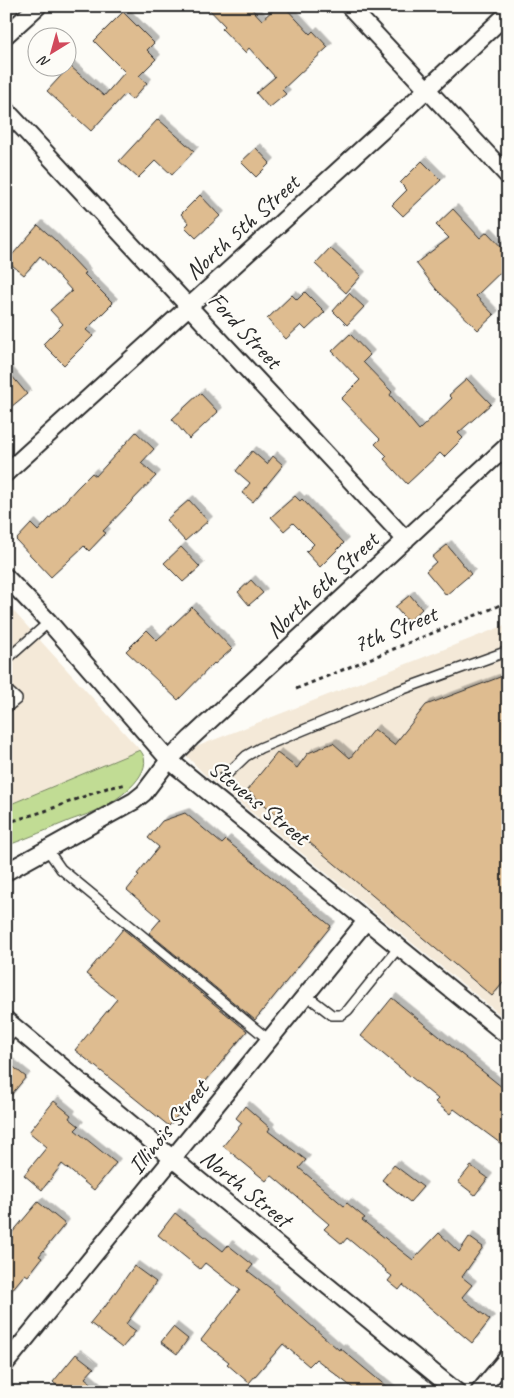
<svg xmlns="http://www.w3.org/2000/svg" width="514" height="1398" font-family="Caveat,sans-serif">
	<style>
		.built { fill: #f4e9d8 }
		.green { fill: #c1dc94; stroke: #768460 }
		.building { fill: #debc90; stroke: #2b2b2b; filter: url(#shadow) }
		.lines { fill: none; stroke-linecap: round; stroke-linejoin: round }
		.service-casing { stroke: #2b2b2b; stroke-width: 12 }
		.minor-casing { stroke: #2b2b2b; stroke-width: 20 }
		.path { stroke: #2b2b2b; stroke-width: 3; stroke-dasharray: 4 4; stroke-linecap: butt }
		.service { stroke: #fdfcf7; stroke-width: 9 }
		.minor { stroke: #fdfcf7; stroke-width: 16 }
		.labels { text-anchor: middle; stroke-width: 4.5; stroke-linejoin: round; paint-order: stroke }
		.street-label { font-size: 24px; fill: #2b2b2b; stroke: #fdfcf7 }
	</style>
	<defs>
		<filter id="shadow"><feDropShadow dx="4.5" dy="-4.5" stdDeviation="0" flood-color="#0004"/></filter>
	</defs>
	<rect width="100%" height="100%" fill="#fdfcf7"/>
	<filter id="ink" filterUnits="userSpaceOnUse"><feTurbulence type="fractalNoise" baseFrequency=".02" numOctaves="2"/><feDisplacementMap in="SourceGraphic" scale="10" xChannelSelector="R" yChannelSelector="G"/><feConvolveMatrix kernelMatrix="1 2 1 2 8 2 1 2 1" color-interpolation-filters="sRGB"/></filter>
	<g filter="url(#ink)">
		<path class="built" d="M6,603l134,147 -134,56z
			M508,624v397l-305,-248 -20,-21z"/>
		<path class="green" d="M140,750c18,21 -21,49 -37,57 -10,6 -21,9 -32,13 -22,9 -43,18 -65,26v-40z"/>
		<path class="building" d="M206,6h43l13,14 15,-14h7l26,28 3,-3 15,16 -46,43 4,4 -17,14 -13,-15 19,-16 -26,-29 -4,5 -23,-24 3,-3z
			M123,12l31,31 -7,7 9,9 -17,17 8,7 -15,17 -7,-6 -34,37 -44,-40 23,-25 34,30 21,-24 -31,-31z
			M158,119l36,32 -22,24 -16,-15 -18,18 -19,-17z
			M256,148l14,15 -14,14 -15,-15z
			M422,161l19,19 -38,36 -11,-11 15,-15 -7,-7z
			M200,195l20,21 -24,22 -11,-11 4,-4 -8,-9z
			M453,209l27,29 7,-6 21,22v11l-32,31 18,19 -16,15 -42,-41 -20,-26 33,-25 -13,-13z
			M38,225l17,15 31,33 -2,1 29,29 -27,27 7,6 -29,29 -21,-21 20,-20 -13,-14 22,-19 -32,-35 -16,19 -17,-14z
			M330,248l31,28 -15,17 -31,-29z
			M305,292l20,20 -19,18 -5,-5 -15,14 -19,-20 25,-24 5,5z
			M349,293l15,14 -17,18 -14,-14z
			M350,334l20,21 -7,7 29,30 -2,3 29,35 33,-32 -3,-3 18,-16 24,25 -33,29 5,5 -19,19 -4,-4 -33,31 -23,-25 3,-3 -12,-12 5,-5 -39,-40 19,-19 -28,-29z
			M6,369l21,25 -21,17z
			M200,393l18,19 -29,27 -17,-20z
			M136,432l18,17 -13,14 15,13 -53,55 3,2 -17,18 -5,-5 -33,31 -35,-37 15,-16 7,7 39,-43 15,-15 4,3z
			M252,451l15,13 6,-8 10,9 -30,37 -11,-9 8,-10 -14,-12z
			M295,496l5,5 2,-2 42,44 -24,24 -14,-15 8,-8 -21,-21 -9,8 -13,-14z
			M189,500l19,21 -23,20 -19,-21z
			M447,545l24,29 -25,21 -20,-24 10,-9 -4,-5z
			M181,547l19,20 -17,15 -19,-19z
			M251,580l12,13 -14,12 -11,-13z
			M410,595l12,14 -14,13 -13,-15z
			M192,607l40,42 -17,15 -1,-1 -36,37 -52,-49 21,-21 10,10z
			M508,674v303l-16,19 -245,-206 30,-37 20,15 11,-15 25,-10 17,15 24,-29 20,16 32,-40z
			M185,813l37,31 4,-4 105,86 -76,94 -106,-87 12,-14 -34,-29 12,-15 -2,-1 22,-27 -11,-9 14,-17z
			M123,929l124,102 -78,95 -94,-76 42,-51 -31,-25z
			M392,998l116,94v57l-54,-40 -4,5 -15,-12 3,-3 -77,-63z
			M6,1061l20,16 -20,24z
			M54,1101l17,14 -2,3 10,8 -4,4 41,33 -22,27 -32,-26 -20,26 -18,-15 23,-28 -18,-15z
			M245,1106l25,22 -2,3 38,29 -7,8 45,38 3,-3 18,15 -3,2 51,40 26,-27 20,19 10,-15 14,10 -21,30 10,8 -10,12 28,23 -18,23 -69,-58 -4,5 -11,-9 4,-5 -7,-5 1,-1 -39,-32 -5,6 -18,-15 5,-5 -58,-49 -5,6 -43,-35 19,-23 -6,-5z
			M394,1165l29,22 -13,15 -28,-22z
			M471,1166l17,12 -13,17 -17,-13z
			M38,1202l27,22 -26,32 3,2 -14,18 -3,-2 -19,23v-57z
			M175,1213l48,38 5,-6 25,20 -5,6 26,20 -1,1 66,58 1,-2 53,44h-35l-42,-33 -7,7 -26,-22 -34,39 -22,-19 2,-2 -28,-22 39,-50 -35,-27 -5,6 -42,-34z
			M134,1266l22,16 -30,42 10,7 -14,17 -32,-25 14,-17 1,1z
			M173,1327l15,12 -11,15 -16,-12z
			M76,1354l18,14 -9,10 17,14h-38l-11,-10z"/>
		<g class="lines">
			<defs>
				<path id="service" d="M6,660l43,-38
					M6,689l11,10 -11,9
					M224,777l22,-21 14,-8 135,-56 113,-41
					M47,849l14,20 208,171
					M306,995l26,20h9l7,-5 51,-63
					M6,1041l10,-13"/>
				<path id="minor" d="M349,6l159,170
					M6,35l32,-29
					M6,110l400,430
					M6,473l401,-365 101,-95
					M6,577l43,45 120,138 339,276
					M6,872l128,-71 10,-8 25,-33 22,-22 317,-293
					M6,1020l179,149 272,223
					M6,1363l360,-442
					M479,1392l29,-35"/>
			</defs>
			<use href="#service" class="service-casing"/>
			<use href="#minor" class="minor-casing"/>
			<path class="path" d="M296,689l212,-87
				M6,823l39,-12 62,-23 20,-4"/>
			<use href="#service" class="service"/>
			<use href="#minor" class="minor"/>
		</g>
	</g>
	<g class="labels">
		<g class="street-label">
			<text transform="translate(242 227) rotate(-42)" y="8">North 5th Street</text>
			<text transform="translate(245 330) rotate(47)" y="8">Ford Street</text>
			<text transform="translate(322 585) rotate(-43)" y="8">North 6th Street</text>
			<text transform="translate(395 629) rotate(-22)" y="8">7th Street</text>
			<text transform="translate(259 802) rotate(39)" y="8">Stevens Street</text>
			<text transform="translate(168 1127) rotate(-51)" y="8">Illinois Street</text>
			<text transform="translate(246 1188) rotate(39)" y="8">North Street</text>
		</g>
	</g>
	<rect width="514" height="1398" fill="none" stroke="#fdfcf7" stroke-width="25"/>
	<rect x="12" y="12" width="489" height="1373" fill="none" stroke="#2b2b2b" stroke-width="2" filter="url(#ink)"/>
	<g transform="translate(52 52) rotate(217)"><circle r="24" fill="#fdfcf7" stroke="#a9a8a5"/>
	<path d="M0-4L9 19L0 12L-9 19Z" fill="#d1495b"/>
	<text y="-8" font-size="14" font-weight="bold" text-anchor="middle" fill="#2b2b2b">N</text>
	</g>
</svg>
